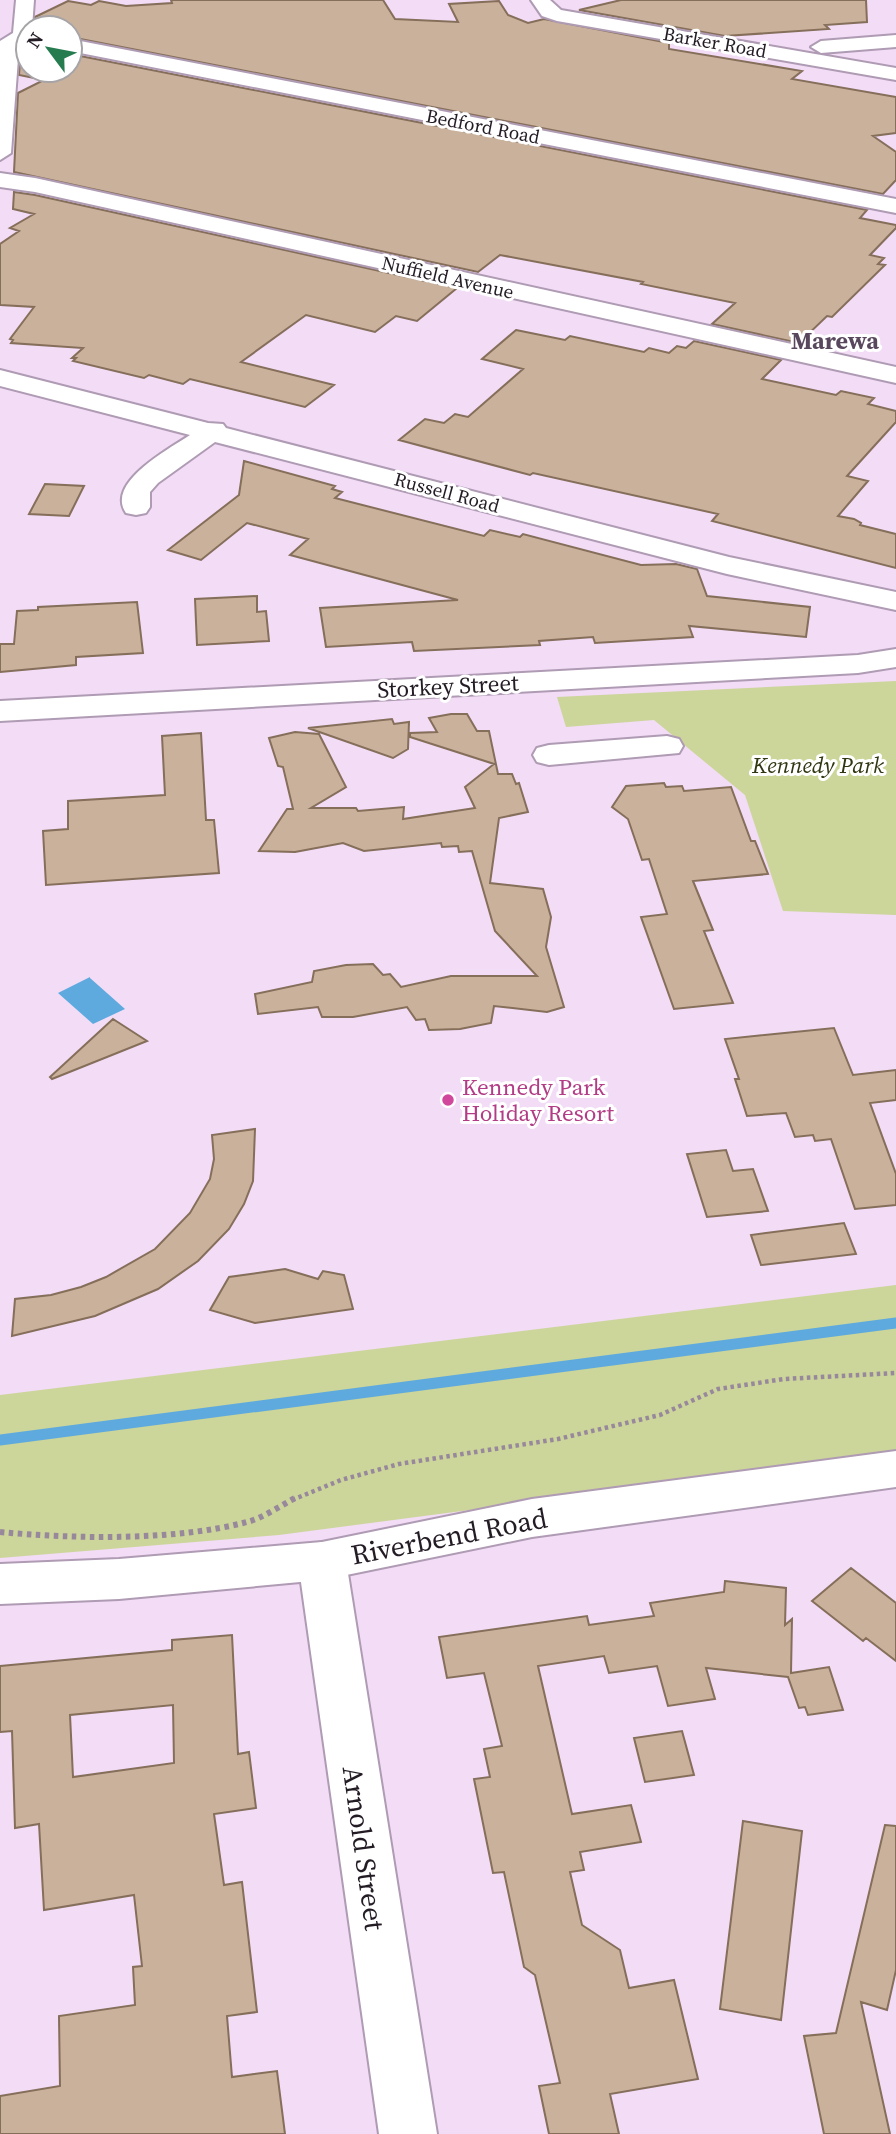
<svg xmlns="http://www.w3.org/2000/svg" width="896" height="2134" font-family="'Source Serif 4',serif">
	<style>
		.green { fill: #ccd59a }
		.water { fill: #5eaade }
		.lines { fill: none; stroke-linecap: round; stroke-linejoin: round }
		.stream { stroke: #5eaade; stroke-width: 11 }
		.building { fill: #cab19b; stroke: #856e5a; stroke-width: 2; fill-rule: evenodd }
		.minor-casing { stroke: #af9bb3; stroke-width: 4 }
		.major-casing { stroke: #af9bb3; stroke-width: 4 }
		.path-far1 { stroke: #98889b; stroke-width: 4.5; stroke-dasharray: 3.5 3.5; stroke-linecap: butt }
		.path { stroke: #98889b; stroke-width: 6; stroke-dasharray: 4.5 4.5; stroke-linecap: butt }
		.minor { fill: #fff; fill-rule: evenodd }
		.major { fill: #fff; fill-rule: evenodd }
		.hotel-dot { fill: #d1479c; stroke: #fff; stroke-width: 2.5 }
		.labels { text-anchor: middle; stroke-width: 6; stroke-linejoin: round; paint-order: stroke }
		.far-street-label { font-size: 19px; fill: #241c25; stroke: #fff }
		.street-label { font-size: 23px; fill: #241c25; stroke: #fff }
		.park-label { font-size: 23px; font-style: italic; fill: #313511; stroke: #fff }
		.hotel-label { font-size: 23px; fill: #b23c85; stroke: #fff; text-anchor: start }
		.far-district-label { font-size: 24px; font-weight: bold; fill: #59485d; stroke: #fff }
		.near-street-label { font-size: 28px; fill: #241c25; stroke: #fff }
	</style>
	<rect width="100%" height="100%" fill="#f2dcf6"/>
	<path class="green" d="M896,681v234l-113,-4 -38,-116 -91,-75 -88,7 -9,-30z
		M896,1285v169l-617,81 -279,23v-163z"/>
	<path class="water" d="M90,977v1l35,31 -32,15 -35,-31z"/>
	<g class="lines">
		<path class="stream" d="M0,1440l896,-117"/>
	</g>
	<path class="building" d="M171,0h212l12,19 63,3 -9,-18 50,-3 9,14 20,8 16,-4 125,24v6l133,22 -10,8 104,18v36l-23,3 23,16v28l-13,14 -813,-157v-9h-35v-11l33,-16 23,4 8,-4 27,5 46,-3z
		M621,0h245l1,22 -42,3 4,4 -104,7 -146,-26z
		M28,45v25h42v-16l797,156 -7,8 36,7v3l-26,27 14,3 -6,6 7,1 -53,52 -5,-1 -28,27 -87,-19 23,-21 -94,-19 2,-2 -143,-27 -22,17 -464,-100 4,-79 26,-13 -25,-5 2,-28z
		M14,192l21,3 422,93 -40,33 -21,-5 -21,16 -69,-17 -65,47 93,23 -29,22 -115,-28 -7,5 -34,-9 -5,3 -71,-17 3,-3h-4l11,-10 -72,-5 2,-3 -3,-1 24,-32 -34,-2v-61l19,-13 -9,-3 24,-14 -21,-5z
		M516,330l49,10 5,-4 74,16 5,-4 20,5 8,-7 9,2 8,-7 87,19 -19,19 74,16 5,-4 33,7 -6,6 28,7v11l-49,54 21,5 -30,35 16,3 7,4 -1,2 36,9v34l-184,-47 6,-7 -185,-41 -3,2 -131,-35 26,-21 19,4 11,-9 13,3 55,-48 -41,-10z
		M244,461l91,25 -3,3 10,3 -7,6 149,38 6,-6 30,7 3,-3 118,31 35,-1 21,5 10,27 103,11 -4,30 -117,-11 4,11 -98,6 -2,-6 -54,4 1,4 -126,6 -2,-9 -86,5 -6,-39 138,-8 -168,-45 18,-16 -61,-16 -46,37 -33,-10 71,-55z
		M45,484l39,2 -15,30 -40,-2z
		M257,596v16l9,-1 3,30 -72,4 -2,-46z
		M137,602l6,51 -67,4v8l-76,7v-28h14l3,-33 21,-1v-3z
		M451,714h16l10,17h12l9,43h14l4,10 3,-1 9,29 -29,6 -9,65 53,6 8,28 -5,30 18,60 -17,5 -53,-6 -3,17 -31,6 -31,1 -4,-11 -9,1 -9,-13 -54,10h-31l-4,-10 -60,7 -3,-20 57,-12 2,-11 32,-6 27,-1 10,11 7,-1 11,13 50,-11h86l-42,-45 -23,-80 -13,1 -1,-6 -16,1 -1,-4 -77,8 -21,-8 -48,9 -36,-1 28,-42h6l-10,-42 -5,-1 -9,-28 26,-6 24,2 27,53 -35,21h45l2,3 46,-4 -1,12 72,-11 -10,-21 29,-23 -84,-27v-4l27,-1 -8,-14z
		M392,719l2,5 15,-2 -1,27 -15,9 -85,-30z
		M201,733l5,87h8l5,53 -173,12 -3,-54 25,-2v-28l97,-6 -3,-59z
		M664,783l2,4 16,-1 2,5 47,-4 20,54h4l13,33 -75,7 20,49 -9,1 29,72 -59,6 -33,-92 26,-3 -18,-55 -7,1 -14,-41 -16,-12 14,-21z
		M113,1019l34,22 -95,38 -2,-2z
		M834,1028l19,47 43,-5v30l-26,3 26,71v31l-41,4 -24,-70 -16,2 -2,-6 -18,2 -9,-24 -39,3 -12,-37h4l-14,-40z
		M255,1129l-2,52 -9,23 -15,25 -31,32 -40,28 -63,27 -83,20 3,-37 36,-4 30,-8 25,-10 49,-28 35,-36 20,-34 4,-20 -2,-24z
		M726,1150l7,21 20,-2 15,42 -61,6 -20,-63z
		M844,1223l12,31 -95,11 -10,-30z
		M285,1269l33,10 5,-8 21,4 9,34 -98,14 -45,-13 19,-33z
		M851,1568l45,35v58l-30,-23 -3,3 -51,-40z
		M725,1581l61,7 -1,37 7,-6 -1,54 38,-6 14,43 -35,5 -3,-8 -6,1 -11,-31 -82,-9 9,31 -47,7 -11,-40 -48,7 -5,-17 -66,10 34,148 59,-9 10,37 -61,10 4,18 -14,2 12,53 38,25 9,38 45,-8 24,99 -88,15 9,40h-70l-10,-48 21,-3 -25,-108 -11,-8 -20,-95 -11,1 -19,-94 16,-2 -6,-28 18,-3 -18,-73 -37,5 -8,-41 148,-21 2,9 65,-9 -4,-13 74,-11z
		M232,1635l6,119 11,-2 7,56 -42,6 10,71 18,-3 15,130 -30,4 5,61 45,-6 8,63h-285v-38l60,-10 -1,-70 76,-11 -2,-38 9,-1 -8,-71 -90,15 -5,-86 -24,4 -3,-97 -12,1v-66l172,-16v-10zM173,1705l1,58 -101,14 -3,-62z
		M682,1731l12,44 -49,7 -11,-44z
		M743,1821l59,10 -21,189 -61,-11z
		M885,1825l11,1v144l-9,40 -26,-8 29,132h-66l-20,-98 32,-3z"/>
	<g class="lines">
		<defs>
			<path id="minor" d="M16,0h18l-2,28h-4v14l-9,3 -8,108 -11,7v-119l13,-8z
				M531,0h19l11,10 335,58v12l-339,-59 -15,-5z
				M896,35v12l-75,6 -10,-6 10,-6z
				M70,39l826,160v14l-826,-162z
				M0,173l35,5 861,189v16l-861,-191 -35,-5z
				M0,370l208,53 15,1 3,4 503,129 167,35v18l-169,-36 -512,-132 -57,41 -8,9v15l-4,6 -10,2 -10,-2c-21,-30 43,-64 64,-78l-190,-49z
				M896,649v18l-38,6 -858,48v-20l858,-46z
				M667,736l12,3 4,7 -4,7 -130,12 -12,-3 -4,-7 4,-7 12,-3z
				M322,1542l17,5 7,14 91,573h-58l-81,-573 7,-14z"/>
			<path id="major" d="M896,1451v36l-364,50 -210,43 -203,19 -119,5v-40l119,-5 203,-17 210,-43z"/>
		</defs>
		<use href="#minor" class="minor-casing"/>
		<use href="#major" class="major-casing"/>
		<path class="path-far1" d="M292,1500l49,-20 58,-16 159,-25 102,-24 58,-26 66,-10 112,-6"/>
		<path class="path" d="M0,1532c75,7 174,9 247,-10 16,-4 33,-16 48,-24"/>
		<use href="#minor" class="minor"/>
		<use href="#major" class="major"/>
	</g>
	<circle class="hotel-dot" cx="448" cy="1100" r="7"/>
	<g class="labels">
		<g class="far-street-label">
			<text transform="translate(715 42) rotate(10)" y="7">Barker Road</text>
			<text transform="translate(483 126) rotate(11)" y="7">Bedford Road</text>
			<text transform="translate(448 277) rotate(13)" y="7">Nuffield Avenue</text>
			<text transform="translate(447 492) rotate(15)" y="7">Russell Road</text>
		</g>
		<g class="street-label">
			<text transform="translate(448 686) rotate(-3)" y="8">Storkey Street</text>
		</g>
		<g class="park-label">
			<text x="818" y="773">Kennedy Park</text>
		</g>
		<g class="hotel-label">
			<text x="462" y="1095">Kennedy Park<tspan x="462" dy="26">Holiday Resort</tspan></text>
		</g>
		<g class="far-district-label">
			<text x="835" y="349">Marewa</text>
		</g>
		<g class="near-street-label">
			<text transform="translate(449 1536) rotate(-11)" y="10">Riverbend Road</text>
			<text transform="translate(364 1848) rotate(82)" y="10">Arnold Street</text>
		</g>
	</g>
	<g transform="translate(49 49) rotate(302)"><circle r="33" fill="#ffffff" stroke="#a7a4a8" stroke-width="2"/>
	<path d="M0-5L12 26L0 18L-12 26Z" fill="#267c4f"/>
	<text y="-10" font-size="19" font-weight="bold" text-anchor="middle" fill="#241c25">N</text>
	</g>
</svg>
